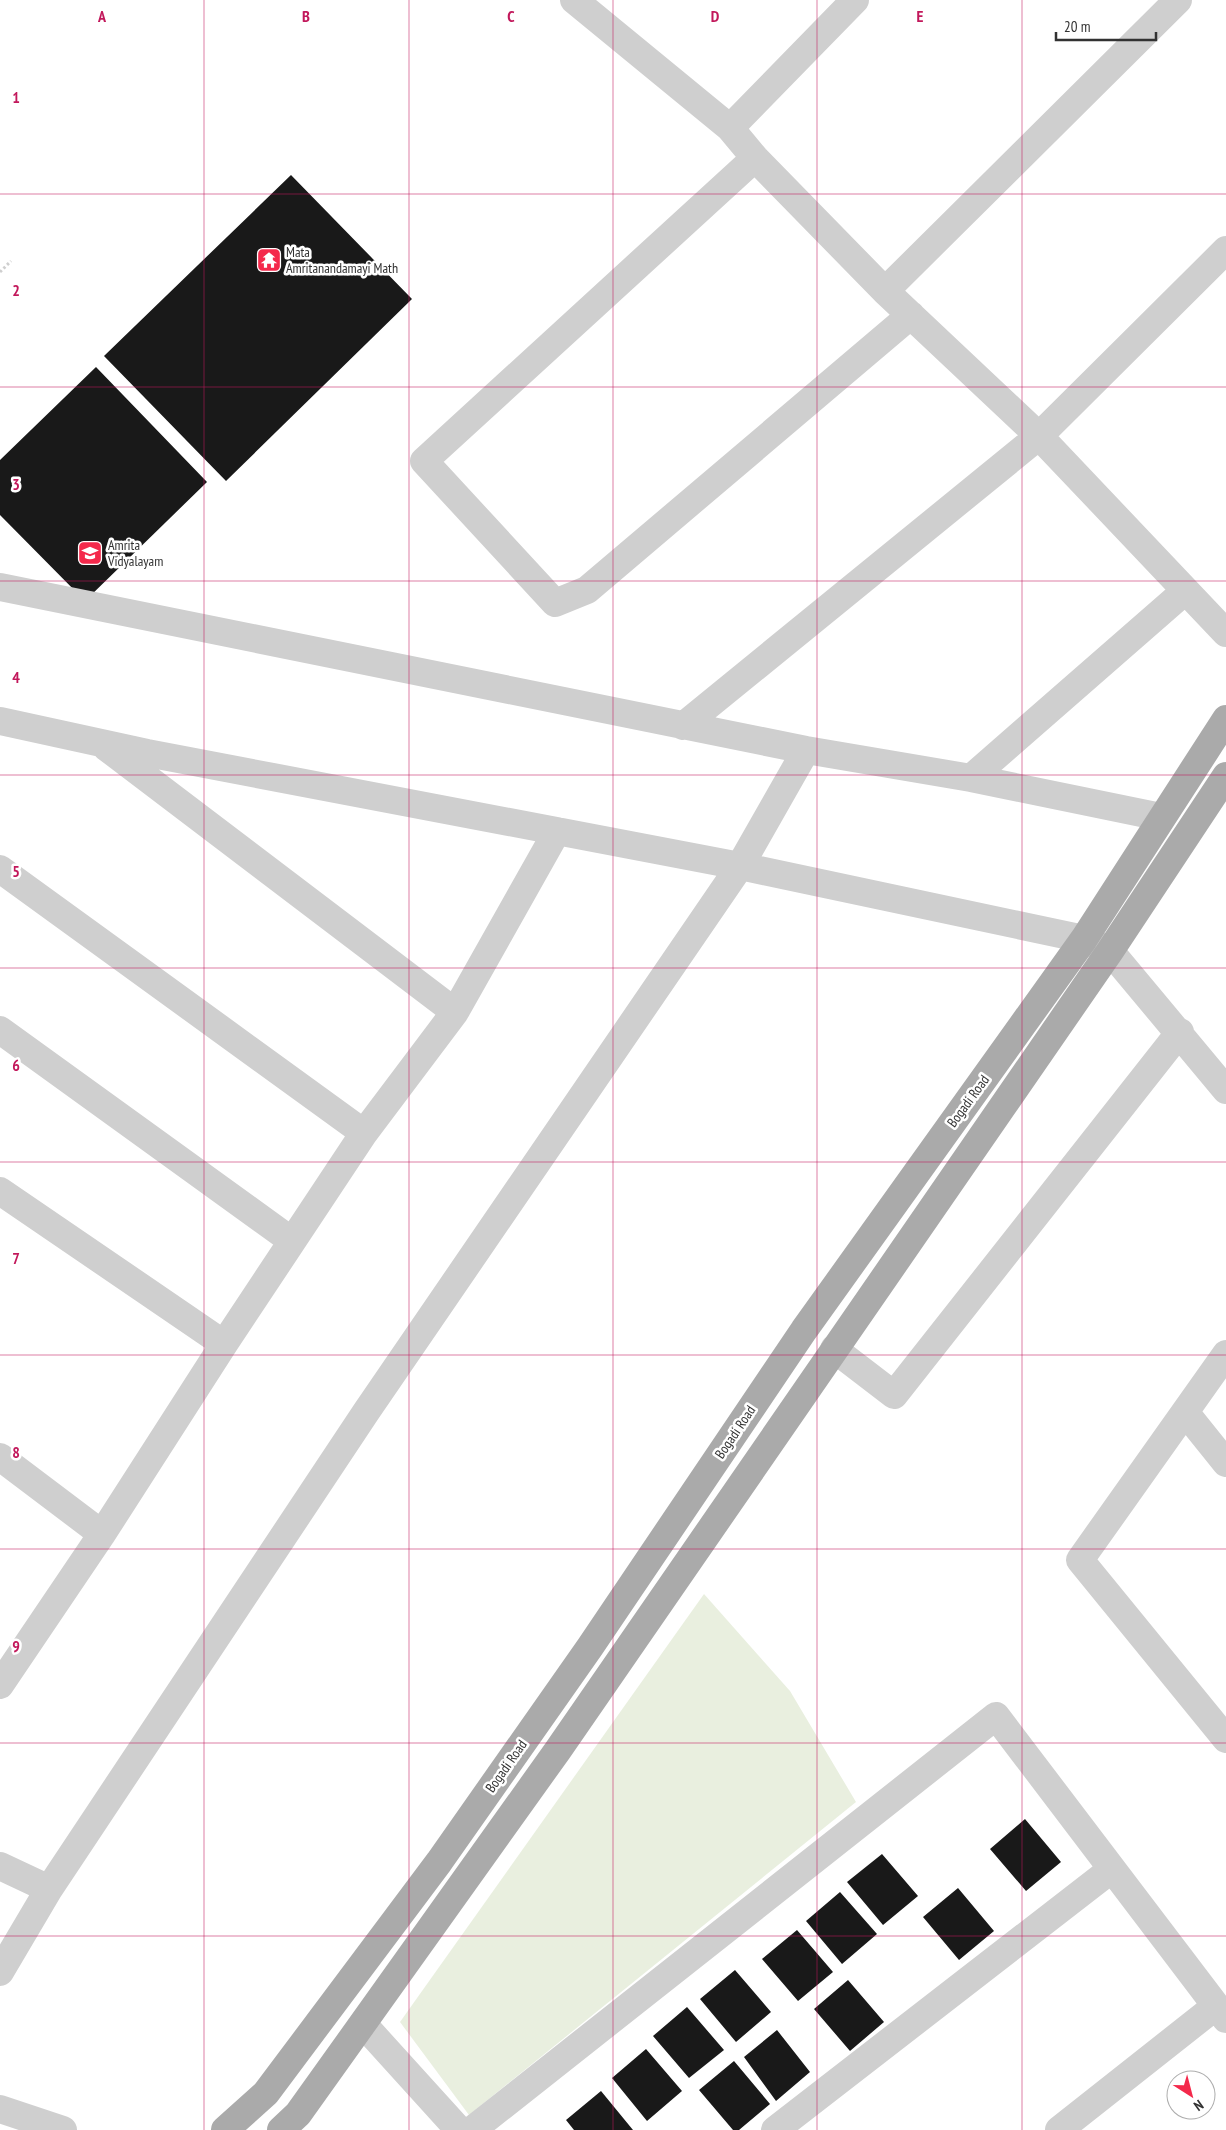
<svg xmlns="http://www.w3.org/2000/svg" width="1226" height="2130" font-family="'PT Sans Narrow',sans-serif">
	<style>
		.green { fill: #e9efdf }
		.building { fill: #191919 }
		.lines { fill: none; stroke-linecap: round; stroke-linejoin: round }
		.path { stroke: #cfcfcf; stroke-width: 3; stroke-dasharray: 2.5 2.5; stroke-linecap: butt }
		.minor { stroke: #cfcfcf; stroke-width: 28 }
		.major { stroke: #aaa; stroke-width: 28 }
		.grid { fill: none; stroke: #c2185b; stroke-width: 1; stroke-opacity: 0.55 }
		.labels { text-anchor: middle; stroke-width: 5; stroke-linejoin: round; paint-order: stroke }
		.poi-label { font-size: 14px; fill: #323232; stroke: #fff; text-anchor: start }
		.street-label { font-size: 14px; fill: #323232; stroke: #fff }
		.grid-label { font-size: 16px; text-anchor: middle; font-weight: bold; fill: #c2185b; stroke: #fff; stroke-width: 5; stroke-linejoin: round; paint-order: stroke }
	</style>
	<rect width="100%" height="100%" fill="#fff"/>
	<path class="green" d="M704,1594l86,97 66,111 -387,313 -69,-93z"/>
	<path class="building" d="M291,175l121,124 -186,182 -122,-125z
		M96,367l111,115 -122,119 -85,-86v-55z
		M1025,1819l36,43 -35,29 -36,-42z
		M882,1854l36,42 -35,29 -36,-43z
		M958,1888l36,43 -35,29 -36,-43z
		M840,1892l37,42 -35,30 -36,-43z
		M797,1930l36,42 -35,29 -36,-42z
		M735,1970l36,42 -35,30 -36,-43z
		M848,1980l36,42 -34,29 -36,-42z
		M687,2007l37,43 -35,28 -36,-42z
		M777,2030l33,42 -34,29 -32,-44z
		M646,2049l36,42 -35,30 -35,-43z
		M734,2061l36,43 -31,26h-6l-34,-40z
		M601,2091l32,39h-59l-8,-10z"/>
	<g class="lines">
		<path class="path" d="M0,272l11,-11"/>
		<path class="minor" d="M574,0l156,128 25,30 130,133 154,145 187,197
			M730,128l125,-128
			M755,158l-331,303 131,142 32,-13 324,-275
			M885,291l293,-291
			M0,587l806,163 165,28 190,39
			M0,721l147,32 593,113 344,73 26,12 116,139
			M683,726l356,-290 187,-186
			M106,747l349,265
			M971,778l214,-187
			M0,869l364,264
			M0,1030l292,211
			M0,1191l224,153
			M834,1349l60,46 286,-363
			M1226,1354l-146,206 146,179
			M1185,1412l41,51
			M0,1457l102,77
			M0,1685l102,-151 122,-190 140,-211 91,-121 102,-181
			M0,1866l49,23
			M0,1972l49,-83 317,-477 374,-546 66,-116
			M363,2024l96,106
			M0,2109l63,21
			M472,2130l524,-414 230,303
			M775,2130l337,-261
			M1059,2130l157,-124"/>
		<path class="major" d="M225,2130l41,-37 173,-231 151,-215 214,-317 280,-391 142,-220
			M281,2130l17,-16 260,-364 552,-799 116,-175"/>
	</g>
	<path class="grid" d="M204,0v2130M409,0v2130M613,0v2130M817,0v2130M1022,0v2130M0,194h1226M0,387h1226M0,581h1226M0,775h1226M0,968h1226M0,1162h1226M0,1355h1226M0,1549h1226M0,1743h1226M0,1936h1226"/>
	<defs>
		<symbol id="temple-square" viewBox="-11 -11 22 22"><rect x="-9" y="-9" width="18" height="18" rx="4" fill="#f4294b" stroke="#fff"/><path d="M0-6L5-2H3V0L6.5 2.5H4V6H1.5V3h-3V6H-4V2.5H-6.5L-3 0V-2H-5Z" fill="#fff"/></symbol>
		<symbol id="school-square" viewBox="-11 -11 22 22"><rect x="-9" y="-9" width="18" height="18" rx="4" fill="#f4294b" stroke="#fff"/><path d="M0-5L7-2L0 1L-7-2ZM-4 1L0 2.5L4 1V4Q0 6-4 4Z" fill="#fff"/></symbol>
	</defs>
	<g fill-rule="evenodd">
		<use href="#temple-square" x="255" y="246" width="28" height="28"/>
		<use href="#school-square" x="76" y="539" width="28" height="28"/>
	</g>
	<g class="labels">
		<g class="poi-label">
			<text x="286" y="257">Mata<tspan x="286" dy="16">Amritanandamayi Math</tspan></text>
			<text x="108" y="550">Amrita<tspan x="108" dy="16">Vidyalayam</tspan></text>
		</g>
		<g class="street-label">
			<text transform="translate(968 1101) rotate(-54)" y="5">Bogadi Road</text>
			<text transform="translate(735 1432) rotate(-56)" y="5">Bogadi Road</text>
			<text transform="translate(506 1766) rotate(-55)" y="5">Bogadi Road</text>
		</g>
	</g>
	<g class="grid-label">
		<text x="102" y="22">A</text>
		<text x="306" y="22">B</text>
		<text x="511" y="22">C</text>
		<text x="715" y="22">D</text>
		<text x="920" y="22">E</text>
		<text x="16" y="103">1</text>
		<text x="16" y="296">2</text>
		<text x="16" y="490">3</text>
		<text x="16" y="683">4</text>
		<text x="16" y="877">5</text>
		<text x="16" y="1071">6</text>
		<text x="16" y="1264">7</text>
		<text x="16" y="1458">8</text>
		<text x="16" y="1652">9</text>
	</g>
	<g transform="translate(1191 2095) rotate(144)"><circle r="24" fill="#ffffff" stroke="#adadad"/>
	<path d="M0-4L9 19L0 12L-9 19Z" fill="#f4294b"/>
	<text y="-8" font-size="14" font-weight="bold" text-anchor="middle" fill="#323232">N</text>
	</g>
	<path d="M1056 32v8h100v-8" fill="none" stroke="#323232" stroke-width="2.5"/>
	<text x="1064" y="32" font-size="15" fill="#323232" stroke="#ffffff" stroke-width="4" paint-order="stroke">20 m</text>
</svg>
